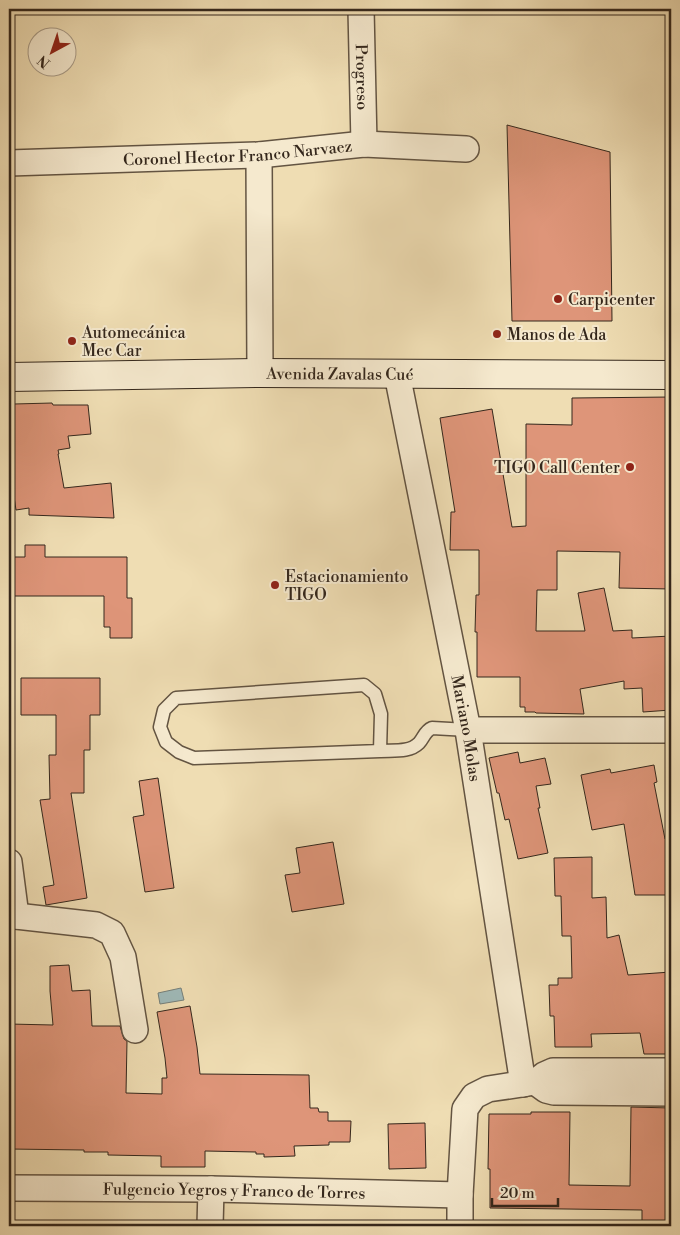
<svg xmlns="http://www.w3.org/2000/svg" width="680" height="1235" font-family="'Libre Bodoni',serif">
	<style>
		.water { fill: #9fb9b8; stroke: #747f7a }
		.building { fill: #de9579; stroke: #34271c }
		.lines { fill: none; stroke-linecap: round; stroke-linejoin: round }
		.lane-casing { stroke: #635442; stroke-width: 15 }
		.street-casing { stroke: #635442; stroke-width: 28 }
		.secondary-casing { stroke: #34271c; stroke-width: 30 }
		.lane { stroke: #f5e9ce; stroke-width: 12 }
		.street { stroke: #f5e9ce; stroke-width: 25 }
		.secondary { stroke: #f5e9ce; stroke-width: 28 }
		.poi-dot { fill: #8f2418; stroke: #f5e9ce; stroke-width: 2 }
		.labels { text-anchor: middle; stroke-width: 4; stroke-linejoin: round; paint-order: stroke }
		.street-label { font-size: 16px; fill: #34271c; stroke: #f5e9ce }
		.poi-label { font-size: 16px; fill: #34271c; stroke: #f5e9ce; text-anchor: start }
	</style>
	<rect width="100%" height="100%" fill="#efddb3"/>
	<filter id="stains"><feTurbulence type="fractalNoise" baseFrequency=".004" numOctaves="4"/><feColorMatrix values="0 0 0 0 .2 0 0 0 0 .09 0 0 0 0 .02 0 0 0 .5 -.17"/></filter>
	<radialGradient id="worn" r=".72"><stop offset=".6" stop-color="#630" stop-opacity="0"/><stop offset="1" stop-color="#630" stop-opacity=".3"/></radialGradient>
	<path class="water" d="M181,988l3,12 -24,4 -2,-11z"/>
	<path class="building" d="M507,125l103,27 2,169h-100z
		M671,397v192l-52,-1 1,-36 -63,-1v39h-20l-1,41h49l-7,-38 26,-5 9,43 19,-1v8l39,-2v74l-28,2 -1,-24 -18,1v-8l-44,8 4,25 -48,-1 -1,-1h-10v-5h-5v-30h-43v-45h-2l1,-37h3v-45h-29l1,-38h4l-15,-94 52,-9 20,118 14,-1v-102l46,1v-27z
		M52,403l1,2h35l3,29 -23,2 2,12 -12,2 1,4h-1l6,34 47,-5 3,35 -85,-3v-7l-13,2 -7,-48v-55h5v-3z
		M25,545h20v12h82v41h5v40h-22v-11h-6v-31h-95v-39h16z
		M21,678h79v37h-10v35h-6v43h-13l16,105 -41,7 -3,-18 11,-2 -14,-85 10,-1 -1,-44h7v-40h-35z
		M518,752l2,11 25,-5 6,26 -15,2 4,22h-2l10,45 -30,6 -9,-40 -4,1 -6,-27h-2l-8,-35z
		M654,765l3,17 -3,1 11,56h3v18h3v38h-36l-11,-71 -32,6 -11,-55 29,-6 1,4z
		M158,778l16,110 -29,4 -12,-75 11,-2 -5,-34z
		M333,842l11,62 -52,8 -7,-37 15,-2 -4,-25z
		M592,857v41l14,-1 1,41 12,-3 9,40 43,-3v82h-27l-4,-21 -49,1 1,13h-37l-1,-31h-4l-1,-31h9v-7h14l-1,-42h-9l-1,-40h-6l-1,-38z
		M69,965l3,26 18,-1 2,36h28l4,13 3,2 -1,52 36,1v-16h5l-2,-20 -8,-46 33,-6 7,41 3,27 109,1 1,33h8l1,4h9v9h23l-1,21h-21v3l-35,1 1,10 -31,1v-3h-8v-2l-51,-1v16h-44v-11l-53,-1v-3h-24v-2l-75,-1v-125l44,1 -3,-34v-25z
		M631,1107l40,1v93h-1v25h-28v-16l-152,-2v-39h-2l1,-55h42v-2h39l-1,73 61,1z
		M425,1123l1,45 -37,1 -1,-45z"/>
	<g class="lines">
		<defs>
			<path id="lane" d="M380,751l1,-37 -6,-20 -11,-9 -188,13 -12,12 -4,17 6,15 13,10 15,6 186,-7c13,-1 29,2 39,-8 5,-6 6,-12 13,-15l36,2"/>
			<g id="street">
				<path id="s1" d="M361,9l3,135"/>
				<path d="M259,155l1,218"/>
				<path id="s2" d="M9,163l250,-8 105,-11 102,5"/>
				<path id="s3" d="M397,374l71,356 55,354"/>
				<path d="M468,730h203"/>
				<path d="M9,862l7,54"/>
				<path d="M9,916h7l80,9 16,8 11,24 12,73"/>
				<path d="M535,1082l11,8 8,2 117,1"/>
				<path id="s4" d="M9,1188l202,1 249,6"/>
				<path d="M210,1226l1,-37"/>
				<path d="M460,1226v-31l5,-86 9,-13 14,-7 47,-7 9,-7 9,-4h118"/>
			</g>
			<g id="secondary">
				<path id="s5" d="M9,377l251,-4 411,2"/>
			</g>
		</defs>
		<use href="#lane" class="lane-casing"/>
		<use href="#street" class="street-casing"/>
		<use href="#secondary" class="secondary-casing"/>
		<use href="#lane" class="lane"/>
		<use href="#street" class="street"/>
		<use href="#secondary" class="secondary"/>
	</g>
	<g class="poi-dot">
		<circle cx="558" cy="299" r="5"/>
		<circle cx="497" cy="334" r="5"/>
		<circle cx="72" cy="341" r="5"/>
		<circle cx="630" cy="467" r="5"/>
		<circle cx="275" cy="585" r="5"/>
	</g>
	<g class="labels">
		<g class="street-label">
			<text dy="6" stroke="none"><textPath href="#s1" startOffset="68">Progreso</textPath></text>
			<text dy="6" stroke="none"><textPath href="#s2" startOffset="229">Coronel Hector Franco Narvaez</textPath></text>
			<text dy="6" stroke="none"><textPath href="#s5" startOffset="331">Avenida Zavalas Cué</textPath></text>
			<text dy="6" stroke="none"><textPath href="#s3" startOffset="361">Mariano Molas</textPath></text>
			<text dy="6" stroke="none"><textPath href="#s4" startOffset="225">Fulgencio Yegros y Franco de Torres</textPath></text>
		</g>
		<g class="poi-label">
			<text x="568" y="305">Carpicenter</text>
			<text x="82" y="338">Automecánica<tspan x="82" dy="18">Mec Car</tspan></text>
			<text x="507" y="340">Manos de Ada</text>
			<text x="620" y="473" text-anchor="end">TIGO Call Center</text>
			<text x="285" y="582">Estacionamiento<tspan x="285" dy="18">TIGO</tspan></text>
		</g>
	</g>
	<rect width="680" height="1235" fill="none" stroke="#efddb3" stroke-width="30"/>
	<rect x="10" y="10" width="660" height="1215" fill="none" stroke="#34271c" stroke-width="2.5"/>
	<rect x="15" y="15" width="650" height="1205" fill="none" stroke="#34271c"/>
	<g transform="translate(52 52) rotate(220)"><circle r="24" fill="#f5e9ce" stroke="#a89b87"/>
	<path d="M0-4L9 19L0 12L-9 19Z" fill="#8f2418"/>
	<text y="-8" font-size="14" font-weight="bold" text-anchor="middle" fill="#34271c">N</text>
	</g>
	<path d="M492 1198v8h66v-8" fill="none" stroke="#34271c" stroke-width="2.5"/>
	<text x="500" y="1198" font-size="15" fill="#34271c" stroke="#f5e9ce" stroke-width="4" paint-order="stroke">20 m</text>
	<rect width="100%" height="100%" filter="url(#stains)"/>
	<rect width="100%" height="100%" fill="url(#worn)"/>
</svg>
